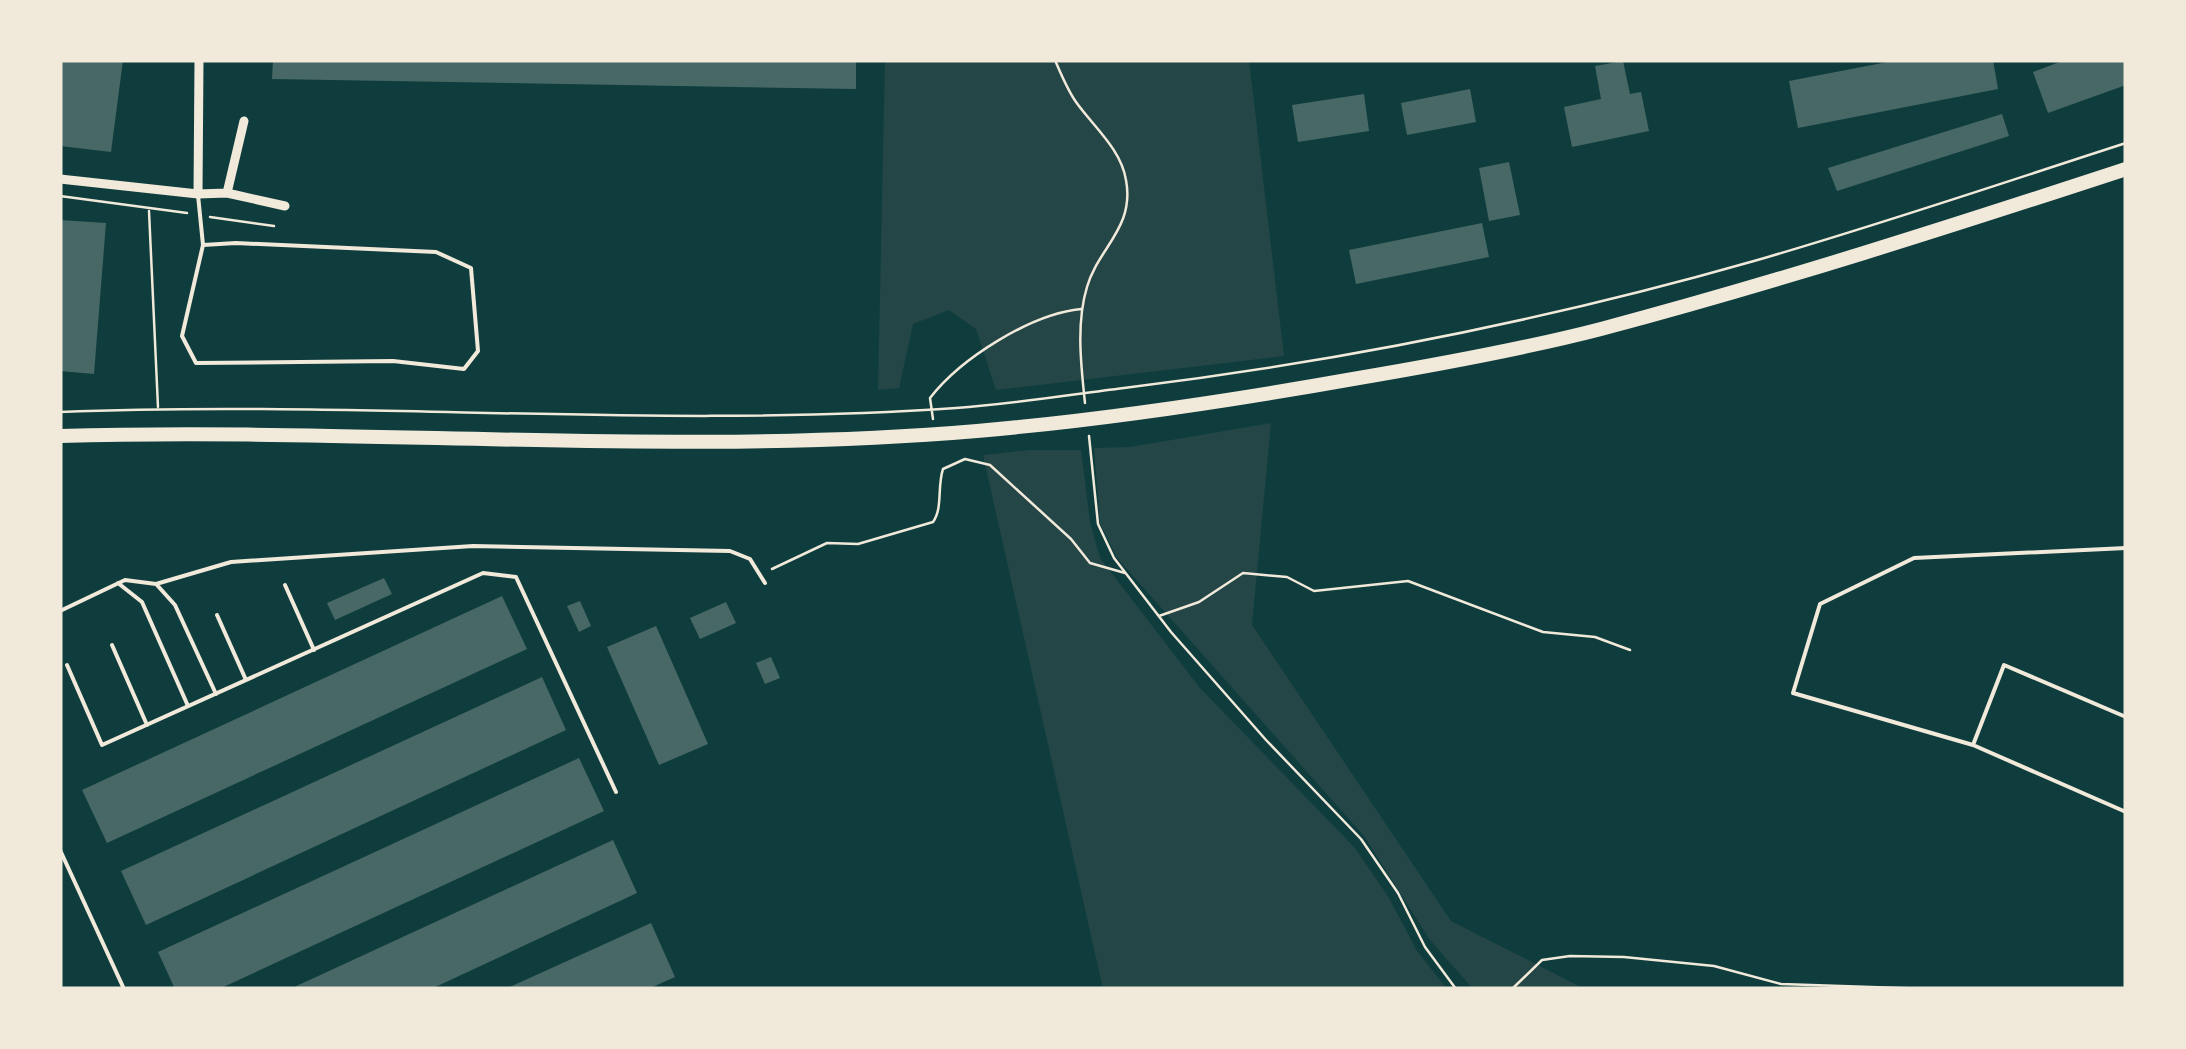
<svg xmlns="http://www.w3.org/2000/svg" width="2186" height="1049" font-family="Inter,sans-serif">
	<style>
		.green { fill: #244646 }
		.building { fill: #486865 }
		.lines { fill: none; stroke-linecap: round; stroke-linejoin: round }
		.path { stroke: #f1e9da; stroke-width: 2.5 }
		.service { stroke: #f1e9da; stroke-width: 4 }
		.minor { stroke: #f1e9da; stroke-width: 9 }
		.primary { stroke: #f1e9da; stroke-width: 14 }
	</style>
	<rect width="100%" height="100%" fill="#0f3d3e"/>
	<path class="green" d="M885,60h364l35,296 -288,34 -20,-61 -27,-19 -36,14 -14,64 -21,2z
		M1271,423l-19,202 199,296 134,68h-112l-43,-49 -66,-104 -247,-278 -17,-35 -6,-75 36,-1z
		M1031,450h50l9,72 10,36 100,130 155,160 34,50 28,53 30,38h-344l-120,-534z"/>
	<path class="building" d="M60,60h63l-12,92 -51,-6z
		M273,60h583v29l-584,-10z
		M1898,60h95l5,29 -200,39 -9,-47z
		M2065,60h61v25l-78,28 -15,-41z
		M1623,61l7,33 11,-2 8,39 -77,16 -8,-40 37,-8 -6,-33z
		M1470,89l6,33 -69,13 -6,-32z
		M1364,94l5,37 -71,11 -6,-37z
		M2002,114l7,22 -172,55 -9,-23z
		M1509,162l11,53 -31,6 -10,-53z
		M60,220l46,3 -12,151 -34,-3z
		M1482,223l7,34 -133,27 -7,-34z
		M384,578l8,16 -57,26 -8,-17z
		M502,596l25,53 -420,194 -25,-53z
		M580,601l11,25 -12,6 -12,-26z
		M726,602l10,21 -36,16 -10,-21z
		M656,626l52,118 -49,21 -52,-118z
		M771,657l9,21 -15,6 -9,-21z
		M542,677l24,53 -420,195 -25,-54z
		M579,758l25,53 -385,178h-44l-17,-37z
		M613,840l24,53 -206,96h-141z
		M651,923l24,54 -27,12h-143z"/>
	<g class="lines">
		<path class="path" d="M1055,60c6,14 12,29 21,42 17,24 45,47 50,78 9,48 -28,68 -39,107 -11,36 -6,79 -2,116
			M60,196l127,17
			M149,211l9,196
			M210,217l64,9
			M60,412c299,-12 598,17 896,-4 56,-4 112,-13 168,-20 213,-26 423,-68 630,-127 125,-36 248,-78 372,-118
			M933,419l-3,-21c31,-40 101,-84 151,-89
			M1089,436l9,88 16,34 57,74 95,108 95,99 37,54 27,54 31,42
			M772,569l55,-26 31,1 75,-22c10,-14 4,-35 10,-53l22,-10 25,6 81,74 19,24 35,10
			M1159,616l40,-14 44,-29 44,4 27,14 94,-10 135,51 52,5 35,13
			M1512,989l30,-29 28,-4 54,1 90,9 67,18 150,5"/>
		<path class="service" d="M198,195l5,50
			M236,243l200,9 35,16 7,83 -14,18 -71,-8 -197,2 -14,-27 21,-91z
			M2126,548l-212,10 -94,46 -27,89 180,52 153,67
			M118,583l24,19 46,104
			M157,585l18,20 41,89
			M285,585l29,65
			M60,611l65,-31 31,4 75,-22 242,-16 257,5 20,8 15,24
			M217,615l29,65
			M112,645l35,80
			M67,665l35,80 381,-172 33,4 100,215
			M1973,745l31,-80 122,52
			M60,850l64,139"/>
		<path class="minor" d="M60,179l138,15 29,-1 58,13
			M227,193l17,-72
			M198,194l1,-134"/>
		<path class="primary" d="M60,436c305,-9 612,21 917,-5 126,-11 252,-30 376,-52 83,-14 167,-29 248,-50 177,-47 351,-103 525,-160"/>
	</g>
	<rect width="2186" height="1049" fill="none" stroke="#f1e9da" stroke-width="125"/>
</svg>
